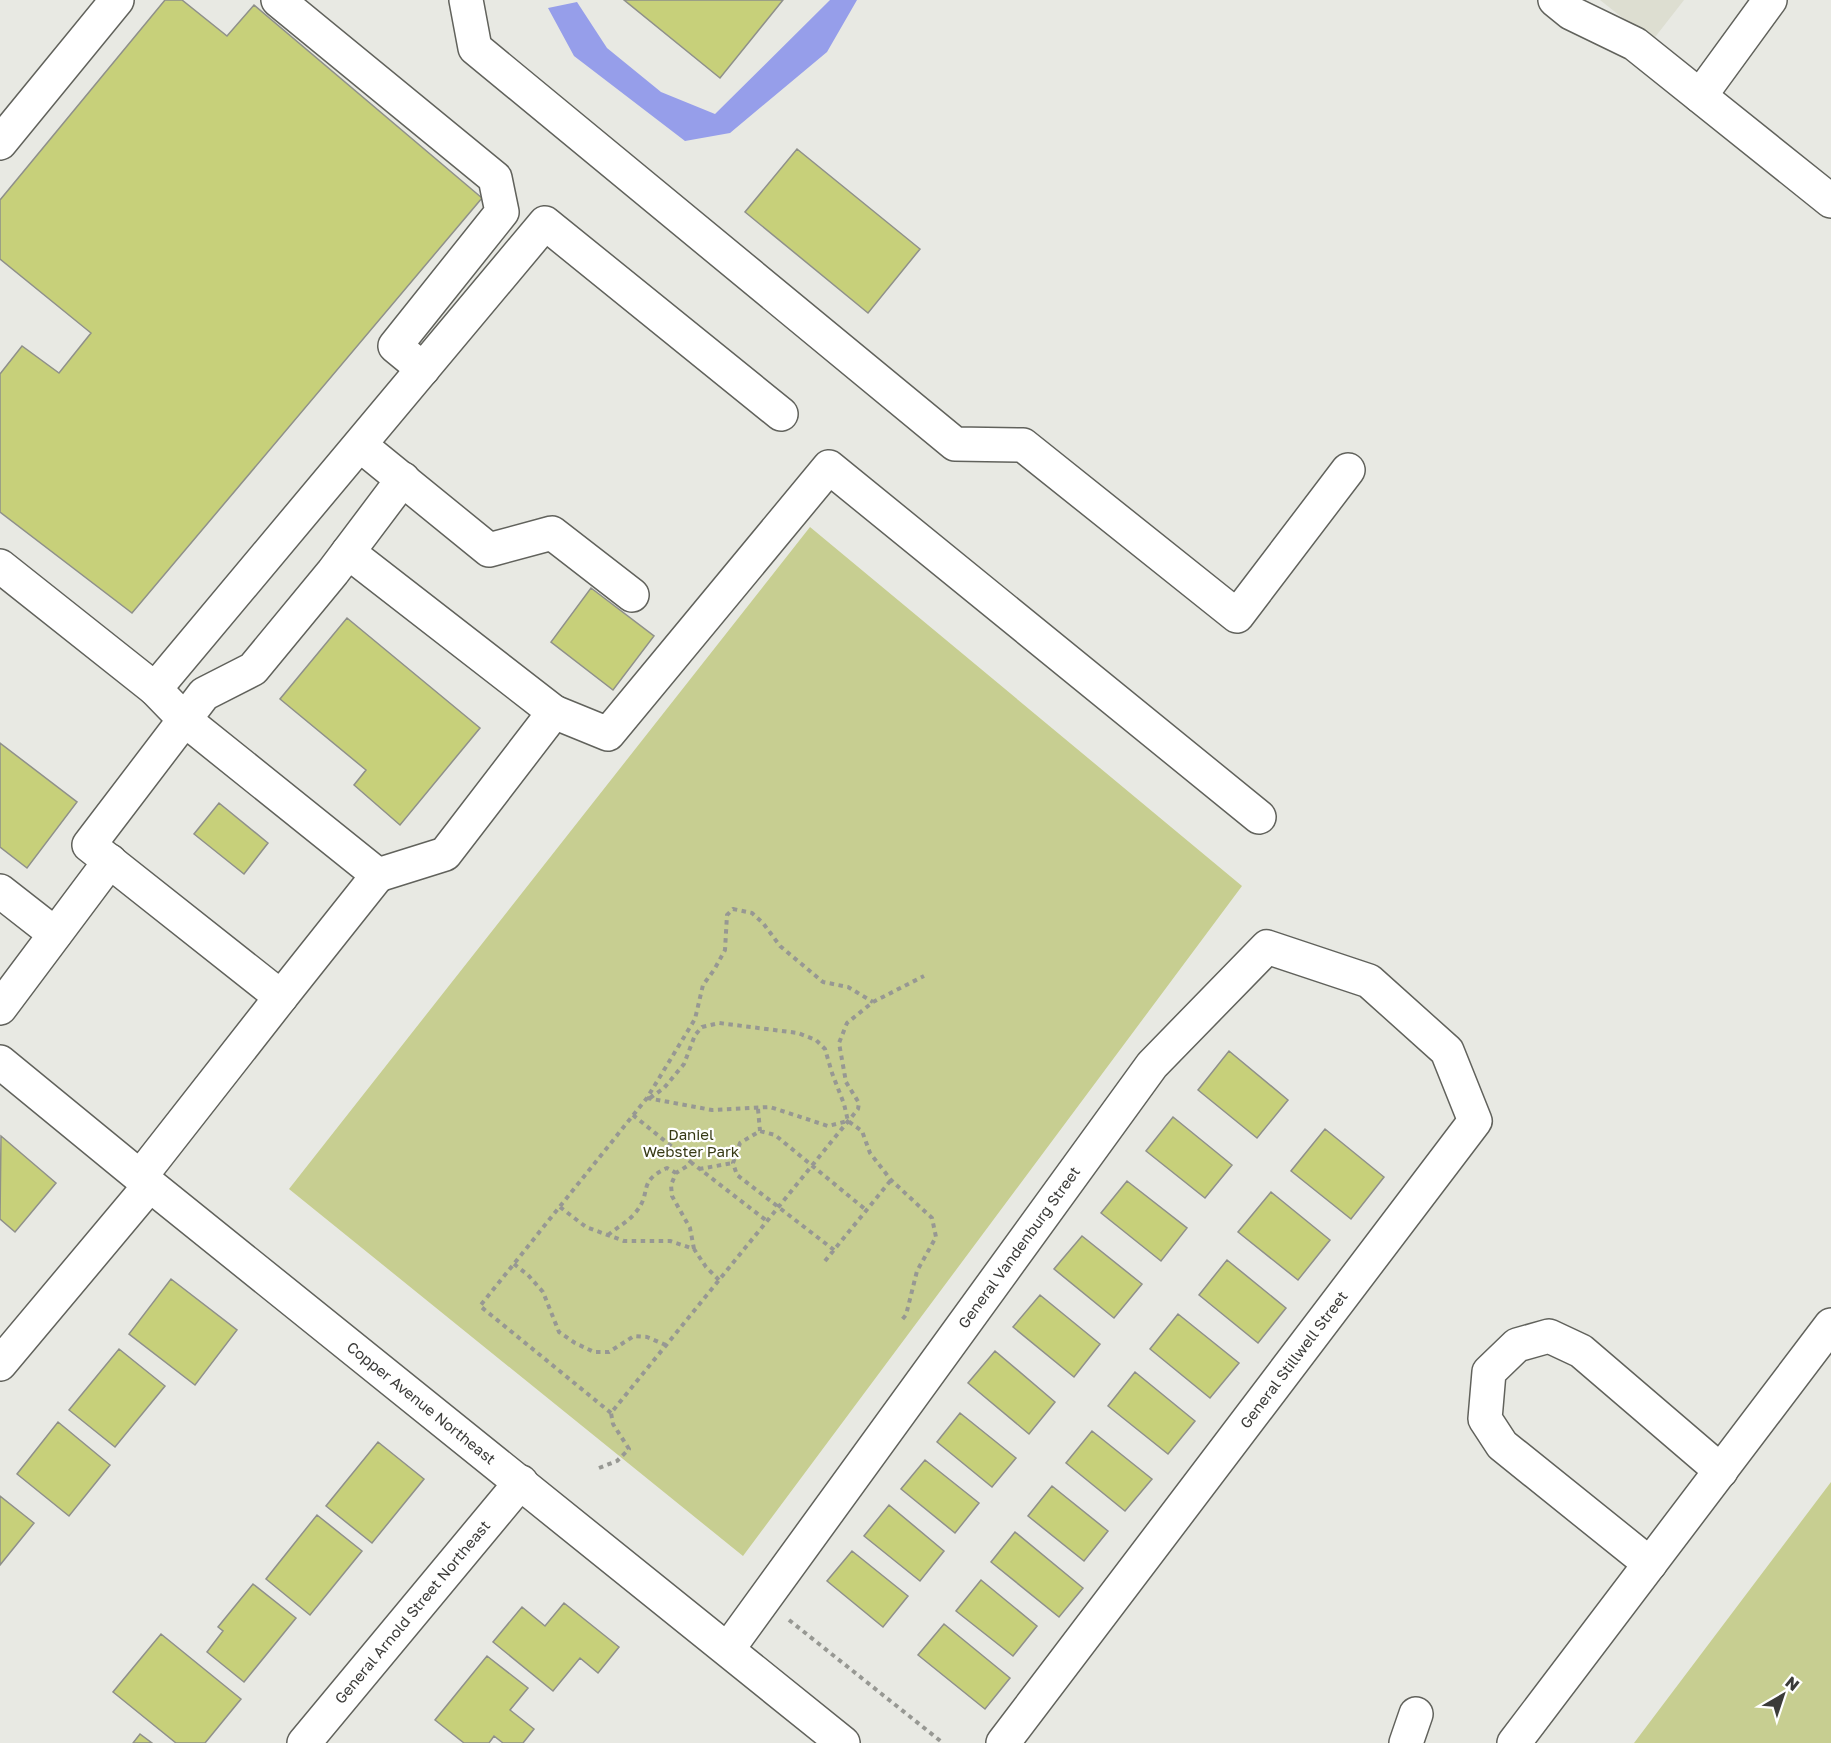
<svg xmlns="http://www.w3.org/2000/svg" width="1831" height="1743" font-family="'Golos Text',sans-serif">
	<style>
		.built { fill: #ddded1 }
		.green { fill: #c7ce91 }
		.water { fill: #969eea }
		.building { fill: #c7d07a; stroke: #8f908a; stroke-width: 1.5 }
		.lines { fill: none; stroke-linecap: round; stroke-linejoin: round }
		.minor-casing { stroke: #61625c; stroke-width: 36 }
		.path { stroke: #979893; stroke-width: 4; stroke-dasharray: 4.5 4.5; stroke-linecap: butt }
		.minor { stroke: #fff; stroke-width: 33 }
		.labels { text-anchor: middle; stroke-width: 4.5; stroke-linejoin: round; paint-order: stroke }
		.park-label { font-size: 15px; fill: #363914; stroke: #fffffe }
		.street-label { font-size: 15px; fill: #3b3b39; stroke: #fffffe }
	</style>
	<rect width="100%" height="100%" fill="#e8e9e3"/>
	<path class="built" d="M1600,0h84l-32,41z"/>
	<path class="green" d="M810,527l432,359 -499,670 -454,-367z
		M1831,1482v261h-197z"/>
	<path class="water" d="M830,0h27l-30,52 -97,81 -45,8 -111,-85 -26,-48 29,-6 30,46 54,44 54,22z"/>
	<path class="building" d="M165,0h17l45,36 27,-31 228,193 -350,415 -132,-101v-138l22,-28 37,27 32,-40 -91,-74v-59z
		M624,0h159l-63,78z
		M797,149l123,100 -52,64 -123,-101z
		M591,588l63,48 -41,54 -62,-48z
		M347,618l133,110 -80,97 -46,-40 12,-15 -86,-71z
		M0,743l77,59 -50,66 -27,-21z
		M219,803l49,40 -24,31 -50,-40z
		M1229,1051l59,49 -31,38 -59,-48z
		M1173,1117l59,48 -27,33 -59,-47z
		M1325,1129l59,48 -33,42 -60,-48z
		M1,1136l55,47 -41,49 -15,-13z
		M1127,1181l60,47 -26,33 -60,-48z
		M1271,1192l59,48 -32,40 -60,-48z
		M1082,1236l60,48 -28,34 -60,-49z
		M1227,1260l59,48 -28,35 -59,-48z
		M171,1279l66,51 -42,55 -66,-51z
		M1040,1295l60,49 -26,33 -61,-50z
		M1178,1314l61,49 -29,35 -60,-49z
		M119,1349l46,37 -50,61 -46,-37z
		M995,1351l60,51 -26,32 -61,-51z
		M1135,1372l60,49 -27,33 -60,-48z
		M960,1413l56,45 -24,29 -55,-45z
		M58,1422l52,43 -41,51 -52,-42z
		M1092,1431l60,48 -27,32 -59,-48z
		M378,1442l46,37 -52,64 -46,-37z
		M925,1460l54,43 -24,30 -54,-44z
		M1052,1486l56,45 -24,30 -56,-45z
		M0,1496l34,27 -34,42z
		M889,1505l55,46 -24,30 -56,-45z
		M317,1515l45,36 -52,64 -44,-36z
		M1015,1532l68,56 -24,29 -68,-55z
		M852,1551l56,45 -25,31 -56,-46z
		M981,1580l56,46 -24,30 -57,-45z
		M253,1584l43,34 -52,64 -37,-30 16,-21 -5,-4z
		M564,1603l55,44 -21,26 -18,-15 -27,33 -60,-49 29,-35 23,19z
		M944,1624l66,54 -25,31 -67,-54z
		M161,1634l80,65 -36,44h-29l-63,-51z
		M487,1656l41,32 -18,22 24,19 -11,14h-20l-9,-7 -5,7h-25l-29,-23z
		M140,1734l12,9h-19z"/>
	<g class="lines">
		<defs>
			<g id="minor">
				<path d="M278,0l217,178 7,34 -107,134 28,23"/>
				<path d="M466,0l9,48 480,396 68,1 214,171 111,-146"/>
				<path d="M1555,0l16,13 64,31 196,157"/>
				<path d="M1700,96l70,-96"/>
				<path d="M0,143l117,-143"/>
				<path d="M360,445l129,105 63,-17 80,62"/>
				<path d="M348,552l206,160 -109,142 -67,21"/>
				<path d="M0,566l155,123 390,-466 236,191"/>
				<path d="M155,689l30,31 193,155 -97,122 -192,-152 115,-151 49,-25 80,-97 70,-93"/>
				<path d="M554,712l54,22 221,-267 430,350"/>
				<path d="M0,891l55,43"/>
				<path d="M0,1008l110,-147"/>
				<path id="s1" d="M0,1062l150,123 693,558"/>
				<path d="M140,1177l141,-180"/>
				<path d="M0,1364l150,-179"/>
				<path d="M1650,1564l-148,-119 -17,-26 4,-47 28,-27 32,-9 32,15 140,120"/>
				<path id="s2" d="M728,1649l424,-584 115,-118 102,34 78,70 28,70 -472,622"/>
				<path id="s3" d="M304,1743l217,-261"/>
				<path d="M1406,1743l10,-29"/>
				<path d="M1514,1743l317,-418"/>
			</g>
		</defs>
		<use href="#minor" class="minor-casing"/>
		<path class="path" d="M647,1098l65,12 58,-3 58,19 20,-5 14,10 8,22 21,27 41,38 4,19 -19,34 -11,44 -6,7
			M650,1098l14,-10 20,-24 11,-29 7,-8 17,-4 79,10 18,7 9,9 7,24 12,31 4,17
			M758,1109l2,22
			M633,1115l59,48
			M699,1169l34,-6
			M560,1207l26,20 38,14h46l24,8 12,18 13,13
			M608,1235c8,-7 20,-13 27,-22 18,-20 1,-31 32,-45l9,5
			M694,1249l-4,-21 -18,-32 -1,-11 5,-12 16,-10 75,58
			M834,1250l-97,-75 -4,-12 7,-20 20,-12 15,4 91,75
			M825,1261l66,-81
			M514,1264l14,11 15,17 16,40 16,11 19,9h15l25,-16 13,1 19,8
			M611,1413l-131,-107 167,-208 48,-79 8,-34 11,-15 11,-20 2,-35 6,-6 19,4 11,10 17,23 43,36 25,5 25,15
			M599,1468l18,-7 12,-12 -16,-25 -2,-11 247,-304 1,-6 -13,-21 -7,-39 8,-20 26,-21 51,-26
			M789,1620l154,123"/>
		<use href="#minor" class="minor"/>
	</g>
	<g class="labels">
		<g class="park-label">
			<text x="691" y="1140">Daniel<tspan x="691" dy="17">Webster Park</tspan></text>
		</g>
		<g class="street-label">
			<text dy="5" stroke="none"><textPath href="#s2" startOffset="496">General Vandenburg Street</textPath></text>
			<text transform="translate(1294 1360) rotate(-53)" y="5">General Stillwell Street</text>
			<text dy="5" stroke="none"><textPath href="#s1" startOffset="542">Copper Avenue Northeast</textPath></text>
			<text dy="5" stroke="none"><textPath href="#s3" startOffset="170">General Arnold Street Northeast</textPath></text>
		</g>
	</g>
	<g transform="translate(1783 1695) rotate(39)" stroke="#fffffe" stroke-width="4.5" paint-order="stroke">
	<path d="M0-4.5L10 22L0 15L-10 22Z" fill="#3b3b39"/>
	<text y="-9" font-size="16" font-weight="bold" text-anchor="middle" fill="#3b3b39">N</text>
	</g>
</svg>
